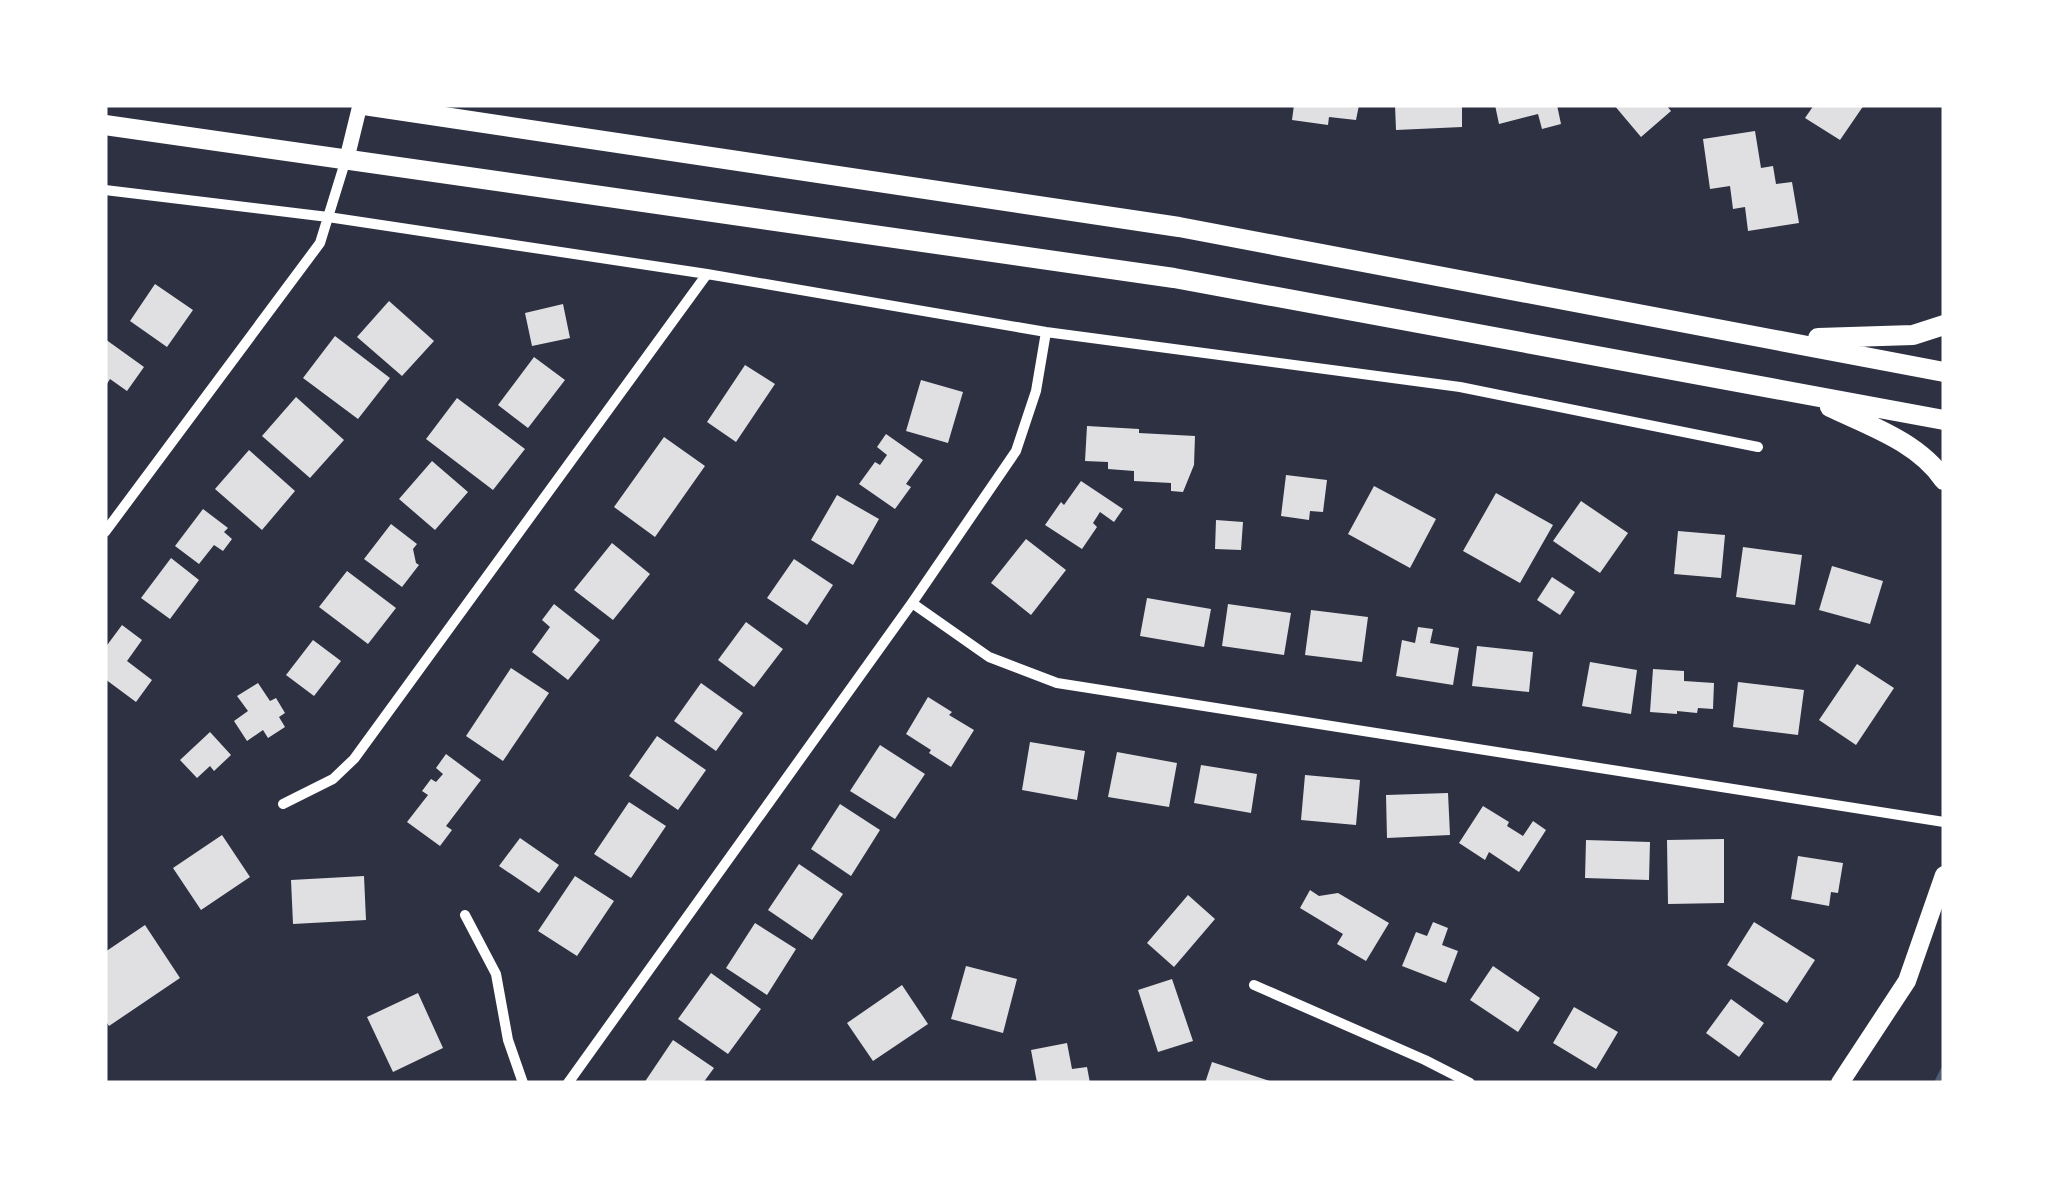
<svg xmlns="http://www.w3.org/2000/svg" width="2049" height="1188" font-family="'Golos Text',sans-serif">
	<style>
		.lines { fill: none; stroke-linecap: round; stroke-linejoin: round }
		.stream { stroke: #4f5d75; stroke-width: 8 }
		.building { fill: #e0e0e3 }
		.minor { stroke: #fff; stroke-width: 10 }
		.tertiary { stroke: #fff; stroke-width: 15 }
		.secondary { stroke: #fff; stroke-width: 18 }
		.primary { stroke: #fff; stroke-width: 20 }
	</style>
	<rect width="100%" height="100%" fill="#2d3142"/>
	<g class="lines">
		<path class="stream" d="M1938,1083l6,-12"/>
	</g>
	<path class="building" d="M1294,105h65l-3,15 -27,-3 -1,8 -36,-5z
		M1395,105h67v22l-66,3z
		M1495,105h62l4,19 -19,5 -4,-15 -39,10z
		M1614,105h52l5,6 -30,26z
		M1814,105h50l-24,35 -35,-22z
		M1755,131l6,37 12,-2 3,18 16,-2 7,41 -51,8 -3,-24 -12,2 -3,-23 -20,3 -7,-50z
		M155,284l38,26 -26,37 -37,-26z
		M389,301l45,40 -32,35 -45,-39z
		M563,304l7,34 -38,8 -7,-33z
		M335,336l55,42 -32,41 -55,-41z
		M105,339l39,28 -17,24 -17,-12 -5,8z
		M534,357l31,23 -37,48 -30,-23z
		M745,365l30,19 -39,58 -29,-20z
		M921,380l42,12 -15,51 -42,-12z
		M296,397l48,43 -34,38 -48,-42z
		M457,398l68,51 -32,41 -67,-51z
		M1087,426l52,3v4l56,3 -1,29 -11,27 -12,-1v-8l-37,-2v-10l-26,-2v-7l-23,-1z
		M886,434l37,26 -17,24 5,3 -16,22 -36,-25 16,-22 5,3 7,-10 -10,-8z
		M664,437l41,29 -50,71 -41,-30z
		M249,450l46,41 -33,39 -47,-41z
		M432,461l36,31 -33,38 -36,-31z
		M1286,475l41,5 -4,32 -13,-1 -1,9 -28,-4z
		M1081,481l42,28 -9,13 -14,-10 -7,11 4,4 -15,22 -37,-24 16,-23 3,3z
		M1374,486l62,33 -26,49 -62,-34z
		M1496,493l57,32 -33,58 -57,-32z
		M837,495l42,24 -26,46 -42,-25z
		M1581,501l47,32 -28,40 -47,-32z
		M203,509l25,19 -4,4 8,7 -9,12 -9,-6 -15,19 -24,-18z
		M1216,520l27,2 -2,28 -26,-1z
		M391,524l26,20 -4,5 3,14 3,2 -17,22 -38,-28z
		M1678,531l47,4 -4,43 -47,-4z
		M1026,539l40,31 -35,45 -40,-32z
		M612,543l38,31 -37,46 -39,-30z
		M1743,547l59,8 -7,50 -59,-8z
		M171,558l28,22 -29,39 -29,-21z
		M794,559l39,26 -26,40 -40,-27z
		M1832,566l51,15 -13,43 -51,-14z
		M347,571l49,37 -28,36 -49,-37z
		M1552,577l23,15 -15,23 -23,-15z
		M1147,598l64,11 -7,38 -64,-11z
		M554,604l46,36 -32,40 -36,-28 18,-25 -8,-7z
		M1228,604l63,9 -7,42 -62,-9z
		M1311,610l57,7 -6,45 -57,-7z
		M746,622l37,27 -29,38 -36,-27z
		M122,625l20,15 -15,21 25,19 -16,22 -31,-23v-31z
		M1418,627l15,2 -3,14 29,5 -6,37 -57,-9 6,-36 13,3z
		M313,640l28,21 -27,35 -28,-21z
		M1477,646l56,6 -4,40 -57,-6z
		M1590,662l47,8 -6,44 -49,-8z
		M1857,664l37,24 -38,57 -37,-25z
		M511,668l38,25 -46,68 -37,-25z
		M1653,669l31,2v10l30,2 -1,26 -15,-1 -1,5 -20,-2v3l-27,-2z
		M1738,682l66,8 -6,45 -65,-8z
		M258,683l12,18 6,-3 9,15 -6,4 6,10 -17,11 -5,-8 -16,11 -13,-20 14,-10 -11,-15z
		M701,683l42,30 -27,38 -42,-30z
		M928,697l24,15 -3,3 25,15 -23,37 -22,-14 2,-3 -25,-16z
		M210,732l21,23 -17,16 -4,-5 -13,12 -17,-18z
		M657,736l49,34 -28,40 -49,-34z
		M1030,742l55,9 -8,49 -55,-10z
		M880,745l45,29 -30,45 -45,-28z
		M1117,752l60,11 -8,44 -61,-10z
		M446,754l35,26 -35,46 6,4 -12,16 -33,-24 21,-27 -6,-4 9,-12 5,3 7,-8 -7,-6z
		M1201,765l56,9 -6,39 -57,-10z
		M1305,775l55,5 -4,45 -55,-5z
		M1448,793l2,42 -63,3 -1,-43z
		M629,802l37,24 -35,52 -37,-24z
		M840,804l40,26 -29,46 -40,-27z
		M1483,806l26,16 -2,4 16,10 10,-15 13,9 -27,42 -30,-20 -4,8 -26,-17z
		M222,835l28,42 -49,33 -28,-42z
		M520,838l39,27 -20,28 -40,-27z
		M1724,839v64l-56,1 -1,-64z
		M1586,840l64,2 -1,38 -64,-2z
		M1798,856l45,7 -5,30 -7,-1 -2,14 -38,-7z
		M799,864l44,30 -31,46 -44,-30z
		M364,876l2,44 -73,4 -2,-44z
		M575,876l39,25 -37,55 -39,-25z
		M1310,890l9,6 19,-3 51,30 -23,38 -29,-17 6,-10 -43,-26z
		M1188,895l27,24 -41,48 -27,-24z
		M1433,922l15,6 -6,17 16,6 -12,32 -44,-17 14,-34 11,4z
		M1754,922l61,38 -28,43 -60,-38z
		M755,923l41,26 -29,46 -41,-27z
		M145,925l35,53 -71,48 -4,-6v-68z
		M966,966l51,13 -14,54 -52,-14z
		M1493,966l47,32 -22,34 -48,-32z
		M711,973l50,36 -33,45 -50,-35z
		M1172,979l21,62 -35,11 -20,-62z
		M902,985l26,39 -55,37 -26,-38z
		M418,993l25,55 -50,24 -26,-55z
		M1731,999l33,24 -25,34 -33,-24z
		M1574,1007l44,25 -22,37 -43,-26z
		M673,1040l41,28 -11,15h-59z
		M1067,1043l5,26 15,-2 3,16h-53l-6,-33z
		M1212,1062l61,20v1h-68z"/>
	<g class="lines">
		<path class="minor" d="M105,190l223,27 379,57 339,58 414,55 298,60
			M105,532l215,-289 26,-84
			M912,603l77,54 68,26 887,139
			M283,804l50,-25 21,-20 353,-485
			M465,915l31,59 12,66 15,43
			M1254,985l171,75 45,23
			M568,1083l344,-480 104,-152 20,-60 10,-59"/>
		<path class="tertiary" d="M347,158l13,-53"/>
		<path class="secondary" d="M1840,1083l67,-102 37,-106"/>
		<path class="primary" d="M364,105l815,122 765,145
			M105,125l1069,153 770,142
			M1818,338l95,-3 31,-10
			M1830,407c40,19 88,35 114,73"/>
	</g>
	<rect width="2049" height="1188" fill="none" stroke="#ffffff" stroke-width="215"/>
</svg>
